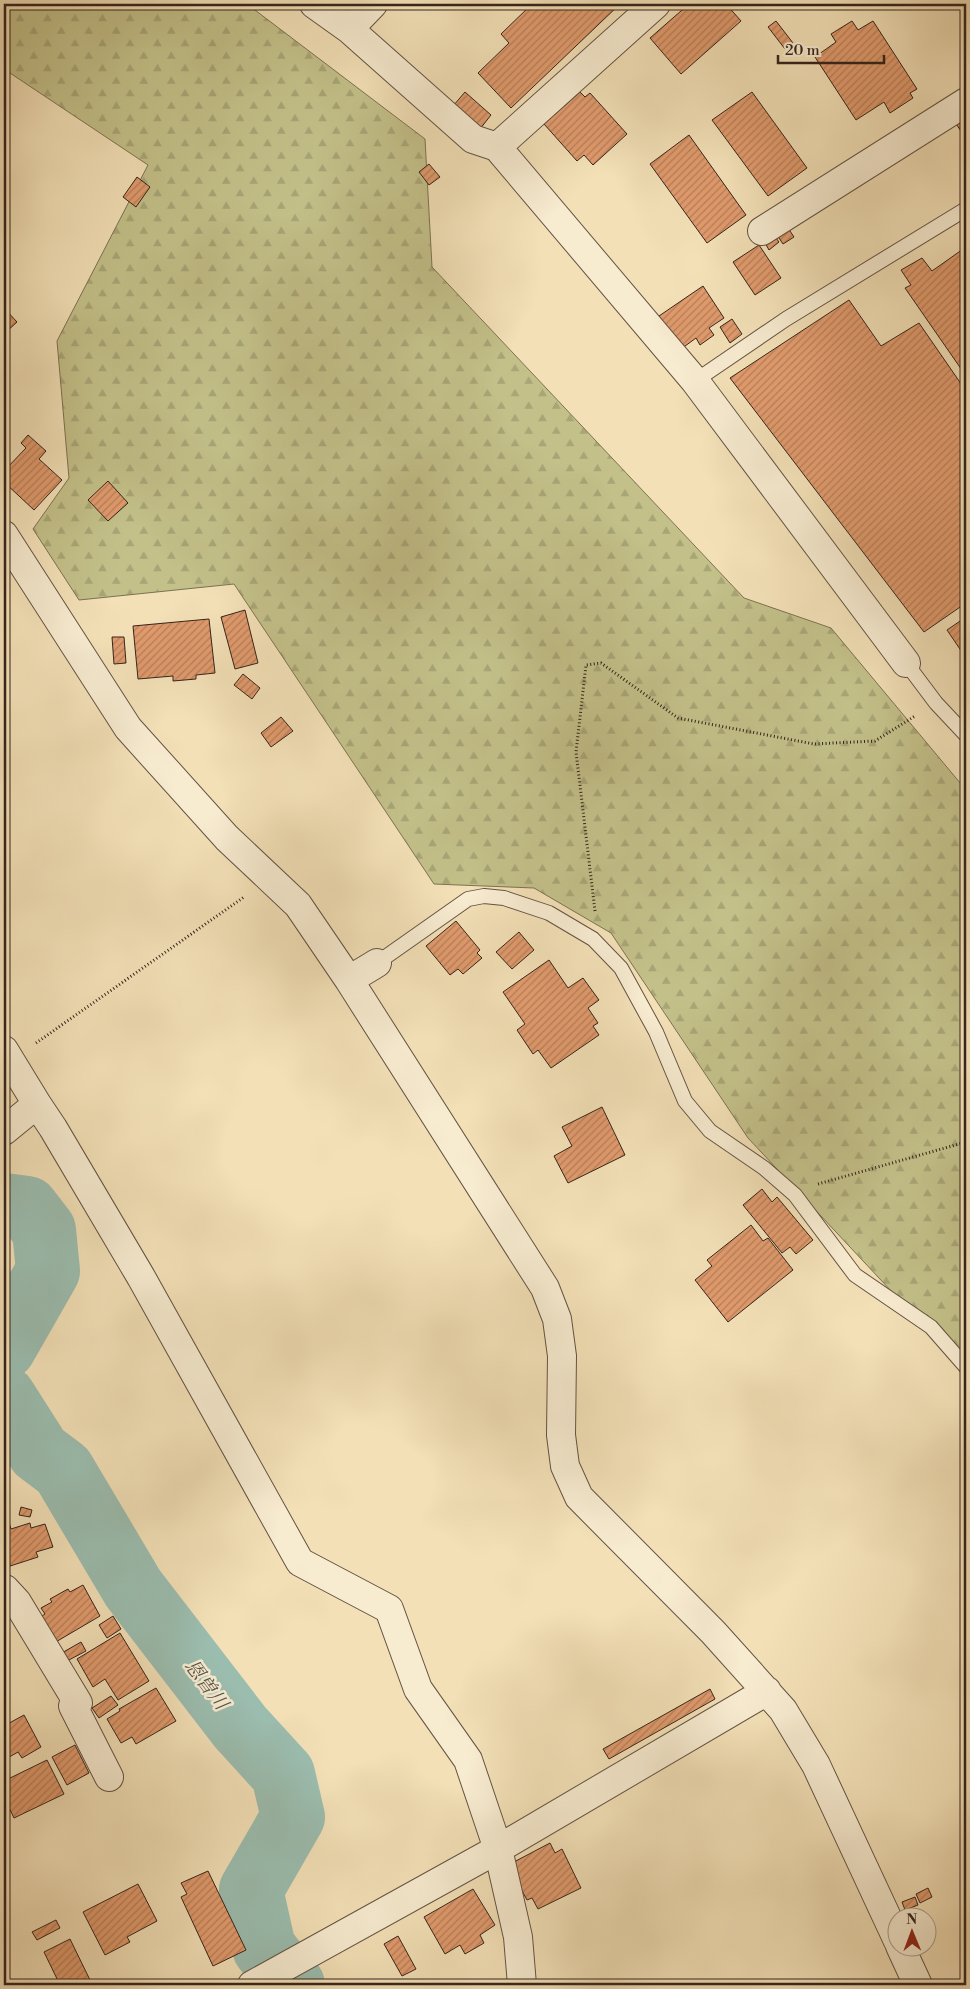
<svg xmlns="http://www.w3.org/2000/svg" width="970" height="1989" font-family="'Libre Bodoni','Noto Serif JP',serif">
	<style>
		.forest { fill: url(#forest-firs); stroke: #7c7252 }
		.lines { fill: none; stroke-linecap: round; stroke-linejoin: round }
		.river { stroke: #9bbdaf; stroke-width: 64 }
		.building { fill: url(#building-hatch); stroke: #35241c }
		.service-casing { stroke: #645343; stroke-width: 16 }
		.minor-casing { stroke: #645343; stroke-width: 30 }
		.path { stroke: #35241c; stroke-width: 3; stroke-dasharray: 1 2.5; stroke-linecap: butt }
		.service { stroke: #f7ebd0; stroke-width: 14 }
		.minor { stroke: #f7ebd0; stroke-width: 28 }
		.labels { text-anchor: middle; stroke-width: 5; stroke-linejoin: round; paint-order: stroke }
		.water-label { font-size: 19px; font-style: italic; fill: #545248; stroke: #f7ebd0 }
	</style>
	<defs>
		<pattern id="forest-firs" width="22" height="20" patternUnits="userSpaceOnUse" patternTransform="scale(1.25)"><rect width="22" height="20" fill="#c3c089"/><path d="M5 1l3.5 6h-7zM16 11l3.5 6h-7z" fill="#a8a576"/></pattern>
		<pattern id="building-hatch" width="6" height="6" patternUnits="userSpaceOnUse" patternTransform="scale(1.25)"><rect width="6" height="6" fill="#e19b6d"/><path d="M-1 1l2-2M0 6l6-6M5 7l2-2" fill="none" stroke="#b77e59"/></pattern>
	</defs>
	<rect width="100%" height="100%" fill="#f3e0b7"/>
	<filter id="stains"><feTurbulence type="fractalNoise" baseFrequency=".004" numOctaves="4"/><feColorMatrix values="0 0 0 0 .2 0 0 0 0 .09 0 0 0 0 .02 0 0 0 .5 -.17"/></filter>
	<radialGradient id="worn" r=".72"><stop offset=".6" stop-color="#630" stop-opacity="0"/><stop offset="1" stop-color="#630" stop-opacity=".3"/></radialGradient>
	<path class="forest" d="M4,4h243l178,135 7,128 312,331 87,30 135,162v581l-218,-233 -137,-205 -77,-45 -100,-4 -200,-300 -155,16 -46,-71 36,-51 -12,-137 91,-176 -144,-96z"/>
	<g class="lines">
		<path class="river" d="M4,1205l23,3 17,22 4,41 -44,77
			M4,1397l35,55 24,18 70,118 107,139 43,47 10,43 -42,73 13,58 29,37"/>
	</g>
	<path class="building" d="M532,4h88l-109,104 -33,-35 31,-30 -8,-9z
		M689,4h37l15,17 -60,53 -31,-36z
		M776,21l17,22 -8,6 -17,-22z
		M852,21l6,9 15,-9 44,68 -7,4 3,5 -23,15 -6,-11 -28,18 -41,-63 21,-15 -5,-8z
		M465,92l26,23 -11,14 -27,-23z
		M580,92l5,5 5,-4 37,41 -34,31 -9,-10 -7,6 -33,-37z
		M752,92l55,76 -39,28 -56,-76z
		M966,106v33l-15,-23z
		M689,135l57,80 -39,28 -57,-79z
		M429,164l11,13 -11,8 -10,-13z
		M137,177l13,10 -14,20 -13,-10z
		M786,225l8,12 -11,7 -8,-12z
		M773,234l6,8 -10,8 -5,-9z
		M759,245l22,33 -26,17 -22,-33z
		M966,247v129l-61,-88 6,-3 -10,-15 21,-12 10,13z
		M703,286l21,32 -15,10 5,7 -14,10 -4,-7 -15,11 -22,-33z
		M849,300l32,46 38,-23 47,68v212l-42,29 -194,-254z
		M4,308l13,14 -13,12z
		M732,319l10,15 -12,9 -10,-16z
		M28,435l18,16 -7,8 23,21 -28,30 -30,-28v-11l22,-23 -5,-5z
		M108,481l20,22 -20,18 -20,-21z
		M245,610l13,53 -23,6 -14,-52z
		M966,617v41l-19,-28z
		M209,619l6,54 -19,2v4l-23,2v-5l-35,3 -5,-53z
		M112,637h12l2,26 -12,1z
		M243,674l17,14 -8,11 -18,-14z
		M281,717l12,14 -22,16 -10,-14z
		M456,921l24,29 -3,3 5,5 -19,16 -5,-5 -8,6 -24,-29z
		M519,932l15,18 -22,19 -16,-17z
		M549,960l19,28 15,-10 16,22 -11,8 10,15 -5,3 6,9 -48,33 -13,-18 -5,4 -16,-24 8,-6 -22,-32z
		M602,1107l23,48 -57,28 -14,-27 18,-10 -10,-19z
		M762,1189l10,13 5,-5 36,43 -17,14 -6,-7 -8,6 -39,-48z
		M751,1225l12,16 5,-3 25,32 -65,52 -33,-42 17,-14 -5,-6z
		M21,1507l11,3 -2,7 -11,-2z
		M8,1519l3,10 19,-6 1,5 14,-4 8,23 -17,5 2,5 -34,11v-48z
		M83,1585l17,31 -46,27 -15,-25 6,-4 -4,-6 11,-6 -2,-3 18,-10 2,3z
		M113,1616l8,13 -14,9 -8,-13z
		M120,1633l29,48 -31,19 -13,-21 -12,8 -16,-28z
		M81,1642l5,9 -21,11 -5,-8z
		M156,1688l20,33 -40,23 -4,-7 -11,6 -14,-24 13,-8 -1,-2z
		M710,1689l5,10 -106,60 -6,-10z
		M111,1696l7,9 -19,13 -7,-10z
		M24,1715l17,32 -19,11 -4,-6 -14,8v-34z
		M75,1745l14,28 -22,12 -15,-28z
		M47,1760l17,34 -50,24 -10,-21v-11l2,-1 -2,-4z
		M550,1843l5,10 7,-4 19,39 -43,21 -6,-11 -5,2 -15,-28v-9z
		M208,1871l38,79 -33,16 -32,-69 6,-3 -6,-11z
		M138,1884l19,37 -30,16 3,5 -25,13 -22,-43z
		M928,1888l4,9 -12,6 -4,-9z
		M473,1889l22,36 -15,10 4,8 -19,11 -5,-9 -15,9 -21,-37z
		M915,1897l3,8 -13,5 -3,-8z
		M56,1920l4,8 -23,12 -5,-8z
		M398,1936l18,33 -14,7 -18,-32z
		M70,1939l21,43 -7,3h-24l-16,-33z"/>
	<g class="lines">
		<defs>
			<path id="service" d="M695,381l91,-62 180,-110
				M906,663l30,40 30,32
				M377,963l91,-64 16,-3 20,2 45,15 44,26 28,29 35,64 29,69 25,30 54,37 31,27 60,80 76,52 35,40"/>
			<path id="minor" d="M314,4l35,25 124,110 24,8 198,234 211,282
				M349,29l24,-25
				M497,147l159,-143
				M762,231l204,-129
				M4,535l124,193 99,110 71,67 51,75 196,308 12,31 5,37 -1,79 4,31 14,31 134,135 70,78 33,55 82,176
				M349,980l28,-17
				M4,1050l33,54 -33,27
				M37,1104l16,24 88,149 159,285 89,47 29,80 50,71 30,89 20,88 4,48
				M4,1589h1l12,13 61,101 -5,3 36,71
				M900,1946l18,39
				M252,1985l246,-136 269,-158"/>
		</defs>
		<use href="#service" class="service-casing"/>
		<use href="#minor" class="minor-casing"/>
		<path class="path" d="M595,911l-19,-159 10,-87 15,-2 77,55 136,26 61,-3 40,-25
			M36,1043l208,-146
			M818,1184l148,-42"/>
		<use href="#service" class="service"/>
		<use href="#minor" class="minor"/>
	</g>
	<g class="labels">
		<g class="water-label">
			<text transform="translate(207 1684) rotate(53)" y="7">恩曽川</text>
		</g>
	</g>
	<rect width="970" height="1989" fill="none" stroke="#f3e0b7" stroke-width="20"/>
	<rect x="5" y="5" width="960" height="1979" fill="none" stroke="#35241c" stroke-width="2.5"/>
	<rect x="10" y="10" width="950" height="1969" fill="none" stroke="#35241c"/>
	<g transform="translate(912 1932) rotate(359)"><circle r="24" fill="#f7ebd0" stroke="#a99b88"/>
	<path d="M0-4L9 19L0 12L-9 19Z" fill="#8f2418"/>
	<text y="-8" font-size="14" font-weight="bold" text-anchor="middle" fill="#35241c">N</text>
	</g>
	<path d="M778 55v8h106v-8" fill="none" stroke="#35241c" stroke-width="2.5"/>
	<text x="785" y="55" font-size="15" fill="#35241c" stroke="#f7ebd0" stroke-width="4" paint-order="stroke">20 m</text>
	<rect width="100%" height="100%" filter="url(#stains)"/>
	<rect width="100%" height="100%" fill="url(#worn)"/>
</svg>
